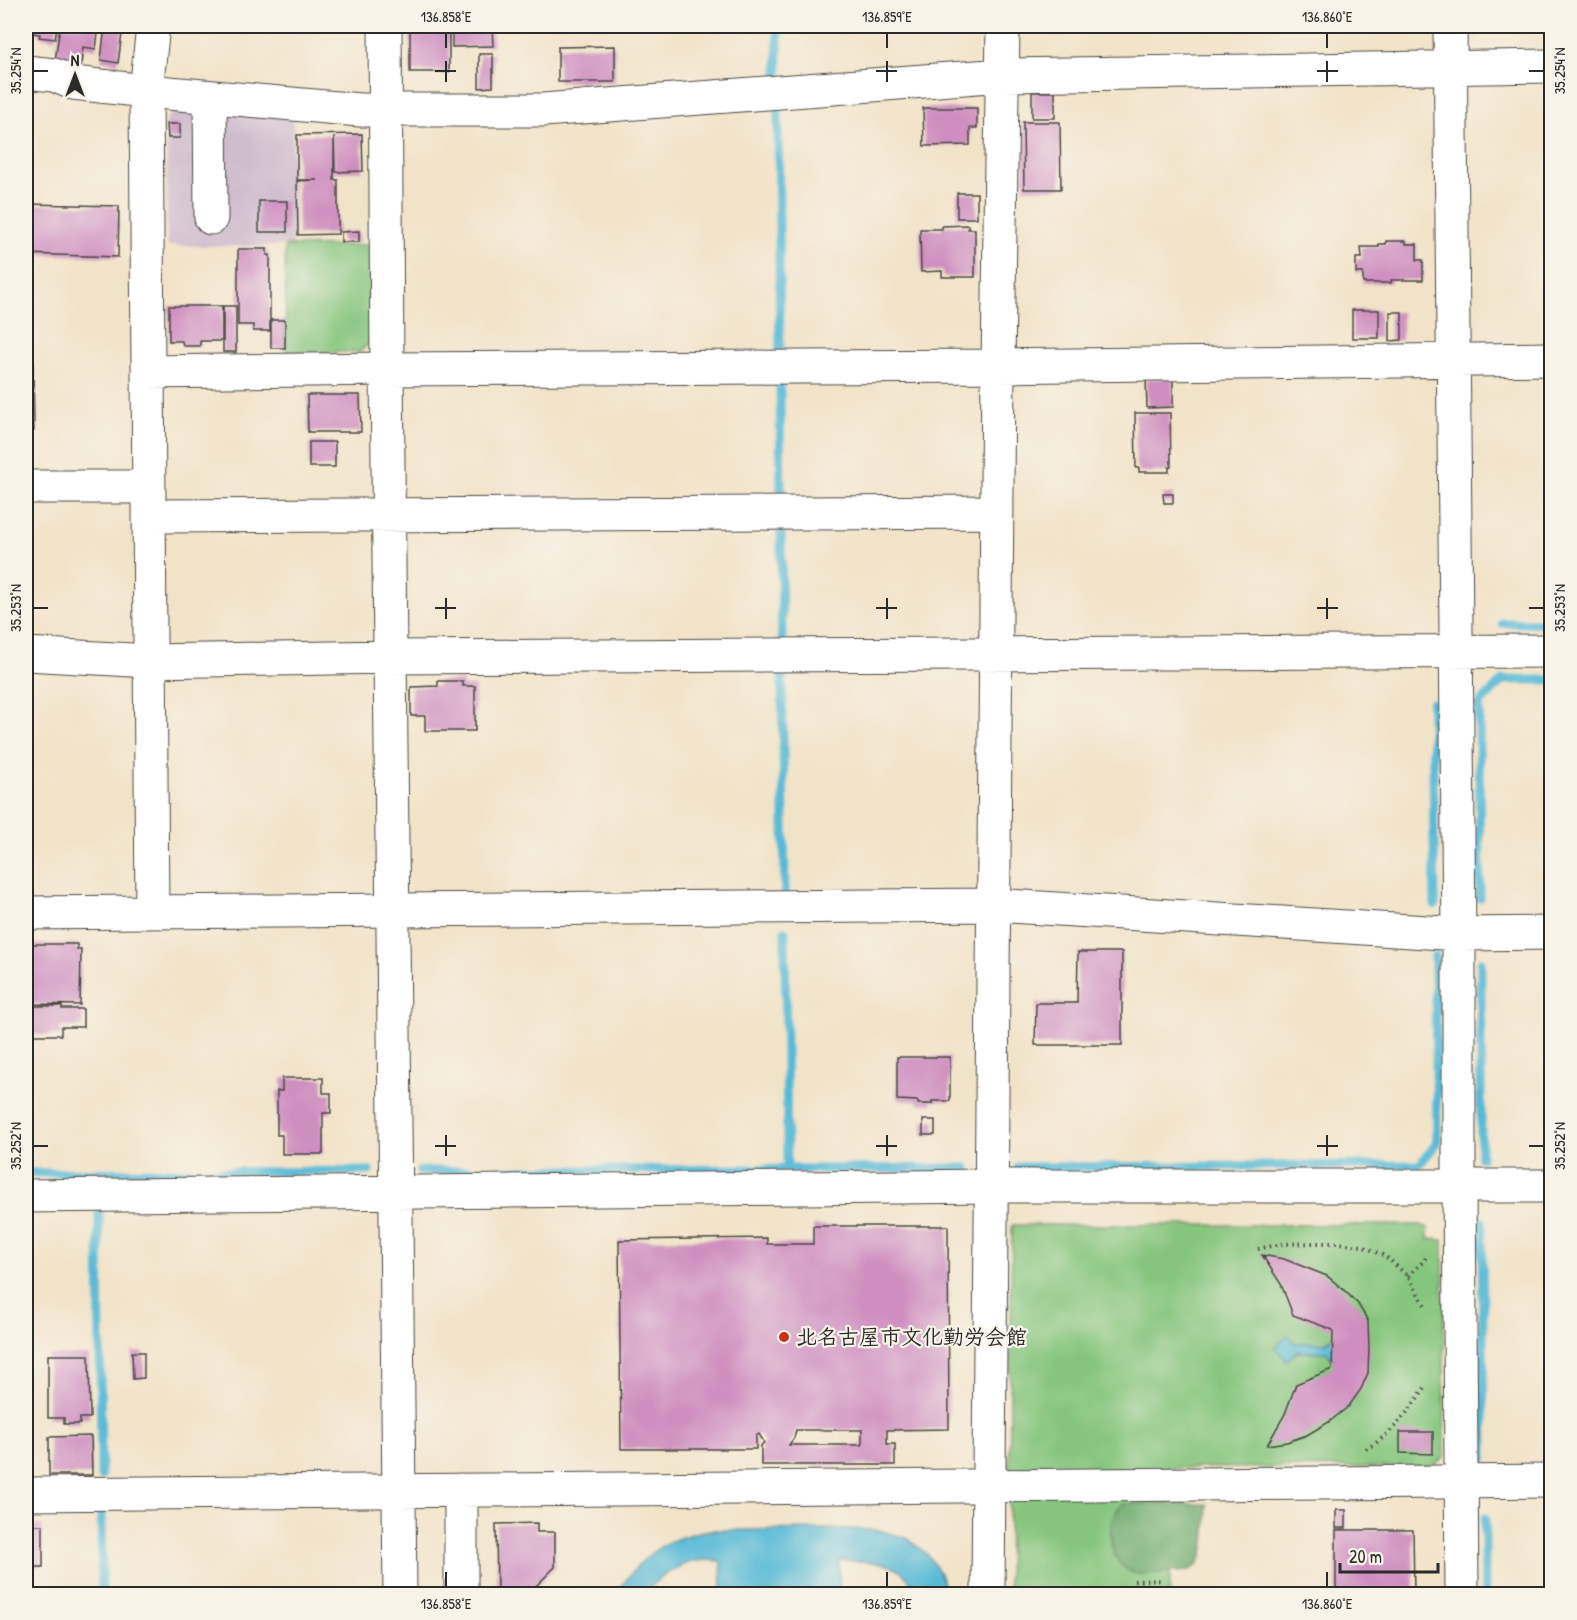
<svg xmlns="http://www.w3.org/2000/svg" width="1577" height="1620" font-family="'Patrick Hand','Klee One',sans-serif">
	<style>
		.industrial { fill: #cfbdce }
		.green { fill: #85c57d; stroke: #587854; stroke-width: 1.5 }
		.forest { fill: #6caa6c; stroke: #4c6a4c; stroke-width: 1.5 }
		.water { fill: #56b9d5; stroke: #407280; stroke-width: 1.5 }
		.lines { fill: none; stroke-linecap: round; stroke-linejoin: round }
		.stream { stroke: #56b9d5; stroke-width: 9 }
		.building { fill: #ce8ebf; fill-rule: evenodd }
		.minor-casing { stroke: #494743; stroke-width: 35 }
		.path { stroke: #494743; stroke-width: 4; stroke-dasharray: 1.5 4.5; stroke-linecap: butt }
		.minor { stroke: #fff; stroke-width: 33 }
		.ticks { fill: none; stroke: #2b2b2b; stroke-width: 2 }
		.poi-dot { fill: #c8321e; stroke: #f7f3e8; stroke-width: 2 }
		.labels { text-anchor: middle; stroke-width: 4.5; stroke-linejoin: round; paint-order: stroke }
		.poi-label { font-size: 21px; font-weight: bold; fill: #2b2b2b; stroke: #f7f3e8; text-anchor: start }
		.neatline { fill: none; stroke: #2b2b2b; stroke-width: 2 }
		.ticks-label { font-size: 15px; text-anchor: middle; fill: #2b2b2b }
	</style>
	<rect width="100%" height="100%" fill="#f7f3e8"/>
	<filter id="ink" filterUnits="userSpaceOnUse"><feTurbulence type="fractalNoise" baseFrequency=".0167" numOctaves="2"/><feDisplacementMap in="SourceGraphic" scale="12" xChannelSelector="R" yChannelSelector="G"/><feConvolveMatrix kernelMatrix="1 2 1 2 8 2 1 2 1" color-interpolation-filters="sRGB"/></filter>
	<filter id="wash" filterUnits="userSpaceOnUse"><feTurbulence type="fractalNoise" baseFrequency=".008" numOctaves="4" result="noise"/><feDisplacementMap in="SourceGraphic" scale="24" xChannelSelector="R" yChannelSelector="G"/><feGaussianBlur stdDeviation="1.35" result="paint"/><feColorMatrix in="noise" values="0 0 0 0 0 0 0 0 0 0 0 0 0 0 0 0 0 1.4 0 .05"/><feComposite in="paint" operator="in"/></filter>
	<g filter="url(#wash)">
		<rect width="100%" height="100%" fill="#f1e3c8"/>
		<path class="industrial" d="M181,104l112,13v129h-126l-1,-127z"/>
		<path class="green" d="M369,245l1,97 -10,10h-74l-1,-106z
			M1012,1225h409l7,3v11l15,1 2,216 -13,11 -263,1 1,126h-162z"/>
		<path class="forest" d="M1121,1504h86c-1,16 1,53 -12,63 -8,6 -22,5 -31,5 -9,1 -24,4 -32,0 -20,-8 -26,-37 -18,-56 2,-4 5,-8 7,-12z"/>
		<path class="water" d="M1288,1335l8,8h29l9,-7 -1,24 -7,-8h-29l-10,8 -12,-12z
			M845,1529l33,1 29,8 21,17 13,20 4,19h-28c-16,-37 -44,-31 -78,-34l1,33 -118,1 -1,-33c-8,0 -17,-2 -25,0 -20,4 -39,18 -52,33h-28c26,-38 45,-55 93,-64z"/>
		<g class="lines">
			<path class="stream" d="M778,26v54
				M778,107l2,246
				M780,385l1,113
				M781,531l1,112
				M1502,623h50
				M782,677l3,214
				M1432,703l3,202
				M1480,898l-1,-193 24,-25h49
				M785,931l2,238
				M1481,962v196
				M1018,1167l401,-2 18,-22 -2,-187
				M420,1171l547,-3
				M26,1173l343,-2
				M99,1214l2,262
				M1482,1221l2,237
				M101,1510l1,84
				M1485,1518v76"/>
		</g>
		<g id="blocks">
			<path class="building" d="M26,26h31l-2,13 -16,-2 1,-3 -14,-2z
				M60,26h39l-3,23 -13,-2 -2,18 -26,-4z
				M105,26h18l-5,37 -17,-3z
				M410,26h39v46h-39z
				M452,26h40l1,20 -41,1z
				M615,46v36h-57v-35z
				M479,54h14v33l-14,1z
				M1032,92h23v26h-23z
				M923,108h54v20h-7v17l-46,1z
				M1023,122h37l1,67h-37z
				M167,124h13v14h-12z
				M362,134l1,37 -28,1 -1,-35v43h4v54l-40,1 -1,-54 20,-1h-20v-45z
				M957,193h20v25h-20z
				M259,201h28v31h-28z
				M26,204l93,2 -1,51 -92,-3z
				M968,225v4h7v48h-33v-6l-21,1 -1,-43h22v-3z
				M359,231v11h-18v-10z
				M1386,241h20v3h11v16h6v20h-32v3h-28v-10h-7v-15h6l-1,-11h18v-3h7z
				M238,249h29v6h3v76h-17v-6h-15z
				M169,306h53v35h-22v5h-17l-1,-5h-13z
				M223,306h13v46h-13z
				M1352,310h27v28h-27z
				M1390,312h12v28l-12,1z
				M271,320h14v28h-14z
				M26,363h7l1,68h-8z
				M1173,378v29l-26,1 -1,-29z
				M307,395h53l1,37h-53z
				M1135,413h35l1,54h-2v5h-30v-4h-3z
				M309,442h26v25h-26z
				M1163,494h10v9h-9z
				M438,681h25v5h12v45h-50v-15h-14v-29l27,-1z
				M32,944h45v5h4l-1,56 -49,-1z
				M1078,952h44v93h-87l1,-42h41z
				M30,1006h32v3h21v18h-22v8h-31z
				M897,1057h53v44h-18v3h-14v-3l-21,-1z
				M282,1078h41v15h8v20h-8v41h-41v-19h-5v-44h5z
				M923,1120h12v15h-12z
				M813,1226h135l1,203 -62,1v14h8v21h-134v-19l3,-4 -5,-8 -3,2v13h-135l-2,-209 148,-2v6h46zM796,1430h66v15h-73l5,-7z
				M1262,1255l22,4 43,17 17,14 14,14 10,17 1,27 -1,25 -7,16 -12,17 -20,16 -22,13 -20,7 -20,3 18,-31 11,-30 36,-15 1,-39 -40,-15 -12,-31z
				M132,1352h12v26l-11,1z
				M48,1355h41l1,63h-10v6h-16v-6h-16z
				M1400,1432h33v22l-33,-1z
				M91,1436l1,39h-43v-38z
				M1336,1510h10v18h-10z
				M537,1523v9h18v35l-20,20v7h-38l-1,-70z
				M26,1525h17v42h-8v10h-9z
				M1336,1530h77l1,64h-78z"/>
		</g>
	</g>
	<g filter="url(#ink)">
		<use href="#blocks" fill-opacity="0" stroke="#494743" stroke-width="1.5"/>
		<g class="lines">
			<defs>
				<path id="minor" d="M385,26l2,343 13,1225
					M1450,26l9,908v252l3,408
					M26,72l28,3 19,8 73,8 214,19h183l460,-35 549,-9
					M210,97l1,121
					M148,372l239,-3 611,-3 554,-7
					M26,487h123
					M149,516l848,-4
					M26,654l124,7 240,-4 1162,-6
					M152,912l-6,-821 7,-65
					M26,913l968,-8 465,29 93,-1
					M26,1196l966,-10h560
					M461,1490v104
					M26,1494l1526,-13
					M988,1594l10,-1228 5,-340"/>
			</defs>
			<use href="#minor" class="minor-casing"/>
			<path class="path" d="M1258,1249l23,-5 30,-1h27l24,3 23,10 23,20 18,31
				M1408,1276l16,-15 2,-4
				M1366,1449c25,-13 44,-40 60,-63
				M1134,1581l30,-1"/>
			<use href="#minor" class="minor"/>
		</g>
	</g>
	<path class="ticks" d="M446,33v15M887,33v15M1327,33v15M446,61v21M887,61v21M1327,61v21M33,71h15M435,71h21M876,71h21M1317,71h21M1529,71h15M446,598v21M887,598v21M1327,598v21M33,608h15M435,608h21M876,608h21M1317,608h21M1529,608h15M446,1135v21M887,1135v21M1327,1135v21M33,1146h15M435,1146h21M876,1146h21M1317,1146h21M1529,1146h15M446,1572v15M887,1572v15M1327,1572v15"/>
	<circle class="poi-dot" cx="784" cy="1337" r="6"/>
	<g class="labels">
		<g class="poi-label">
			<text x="796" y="1344">北名古屋市文化勤労会館</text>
		</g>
	</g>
	<rect width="1577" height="1620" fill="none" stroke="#f7f3e8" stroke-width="66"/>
	<g transform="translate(75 75)" stroke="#f7f3e8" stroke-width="4.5" paint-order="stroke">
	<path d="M0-4.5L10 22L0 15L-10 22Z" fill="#2b2b2b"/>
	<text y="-9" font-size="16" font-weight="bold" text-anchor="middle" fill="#2b2b2b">N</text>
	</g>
	<path d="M1340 1563v9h98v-9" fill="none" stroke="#2b2b2b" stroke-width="3"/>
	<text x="1349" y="1563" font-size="18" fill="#2b2b2b" stroke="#f7f3e8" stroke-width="4.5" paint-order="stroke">20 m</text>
	<rect x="33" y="33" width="1511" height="1554" class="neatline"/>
	<g class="ticks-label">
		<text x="446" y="22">136.858°E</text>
		<text x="887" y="22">136.859°E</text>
		<text x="1327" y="22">136.860°E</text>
		<text transform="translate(16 71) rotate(-90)" y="5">35.254°N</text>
		<text transform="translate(1560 71) rotate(-90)" y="5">35.254°N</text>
		<text transform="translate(16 608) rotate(-90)" y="5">35.253°N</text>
		<text transform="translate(1560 608) rotate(-90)" y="5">35.253°N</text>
		<text transform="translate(16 1146) rotate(-90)" y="5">35.252°N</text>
		<text transform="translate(1560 1146) rotate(-90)" y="5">35.252°N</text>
		<text x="446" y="1609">136.858°E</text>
		<text x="887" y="1609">136.859°E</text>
		<text x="1327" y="1609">136.860°E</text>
	</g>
</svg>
